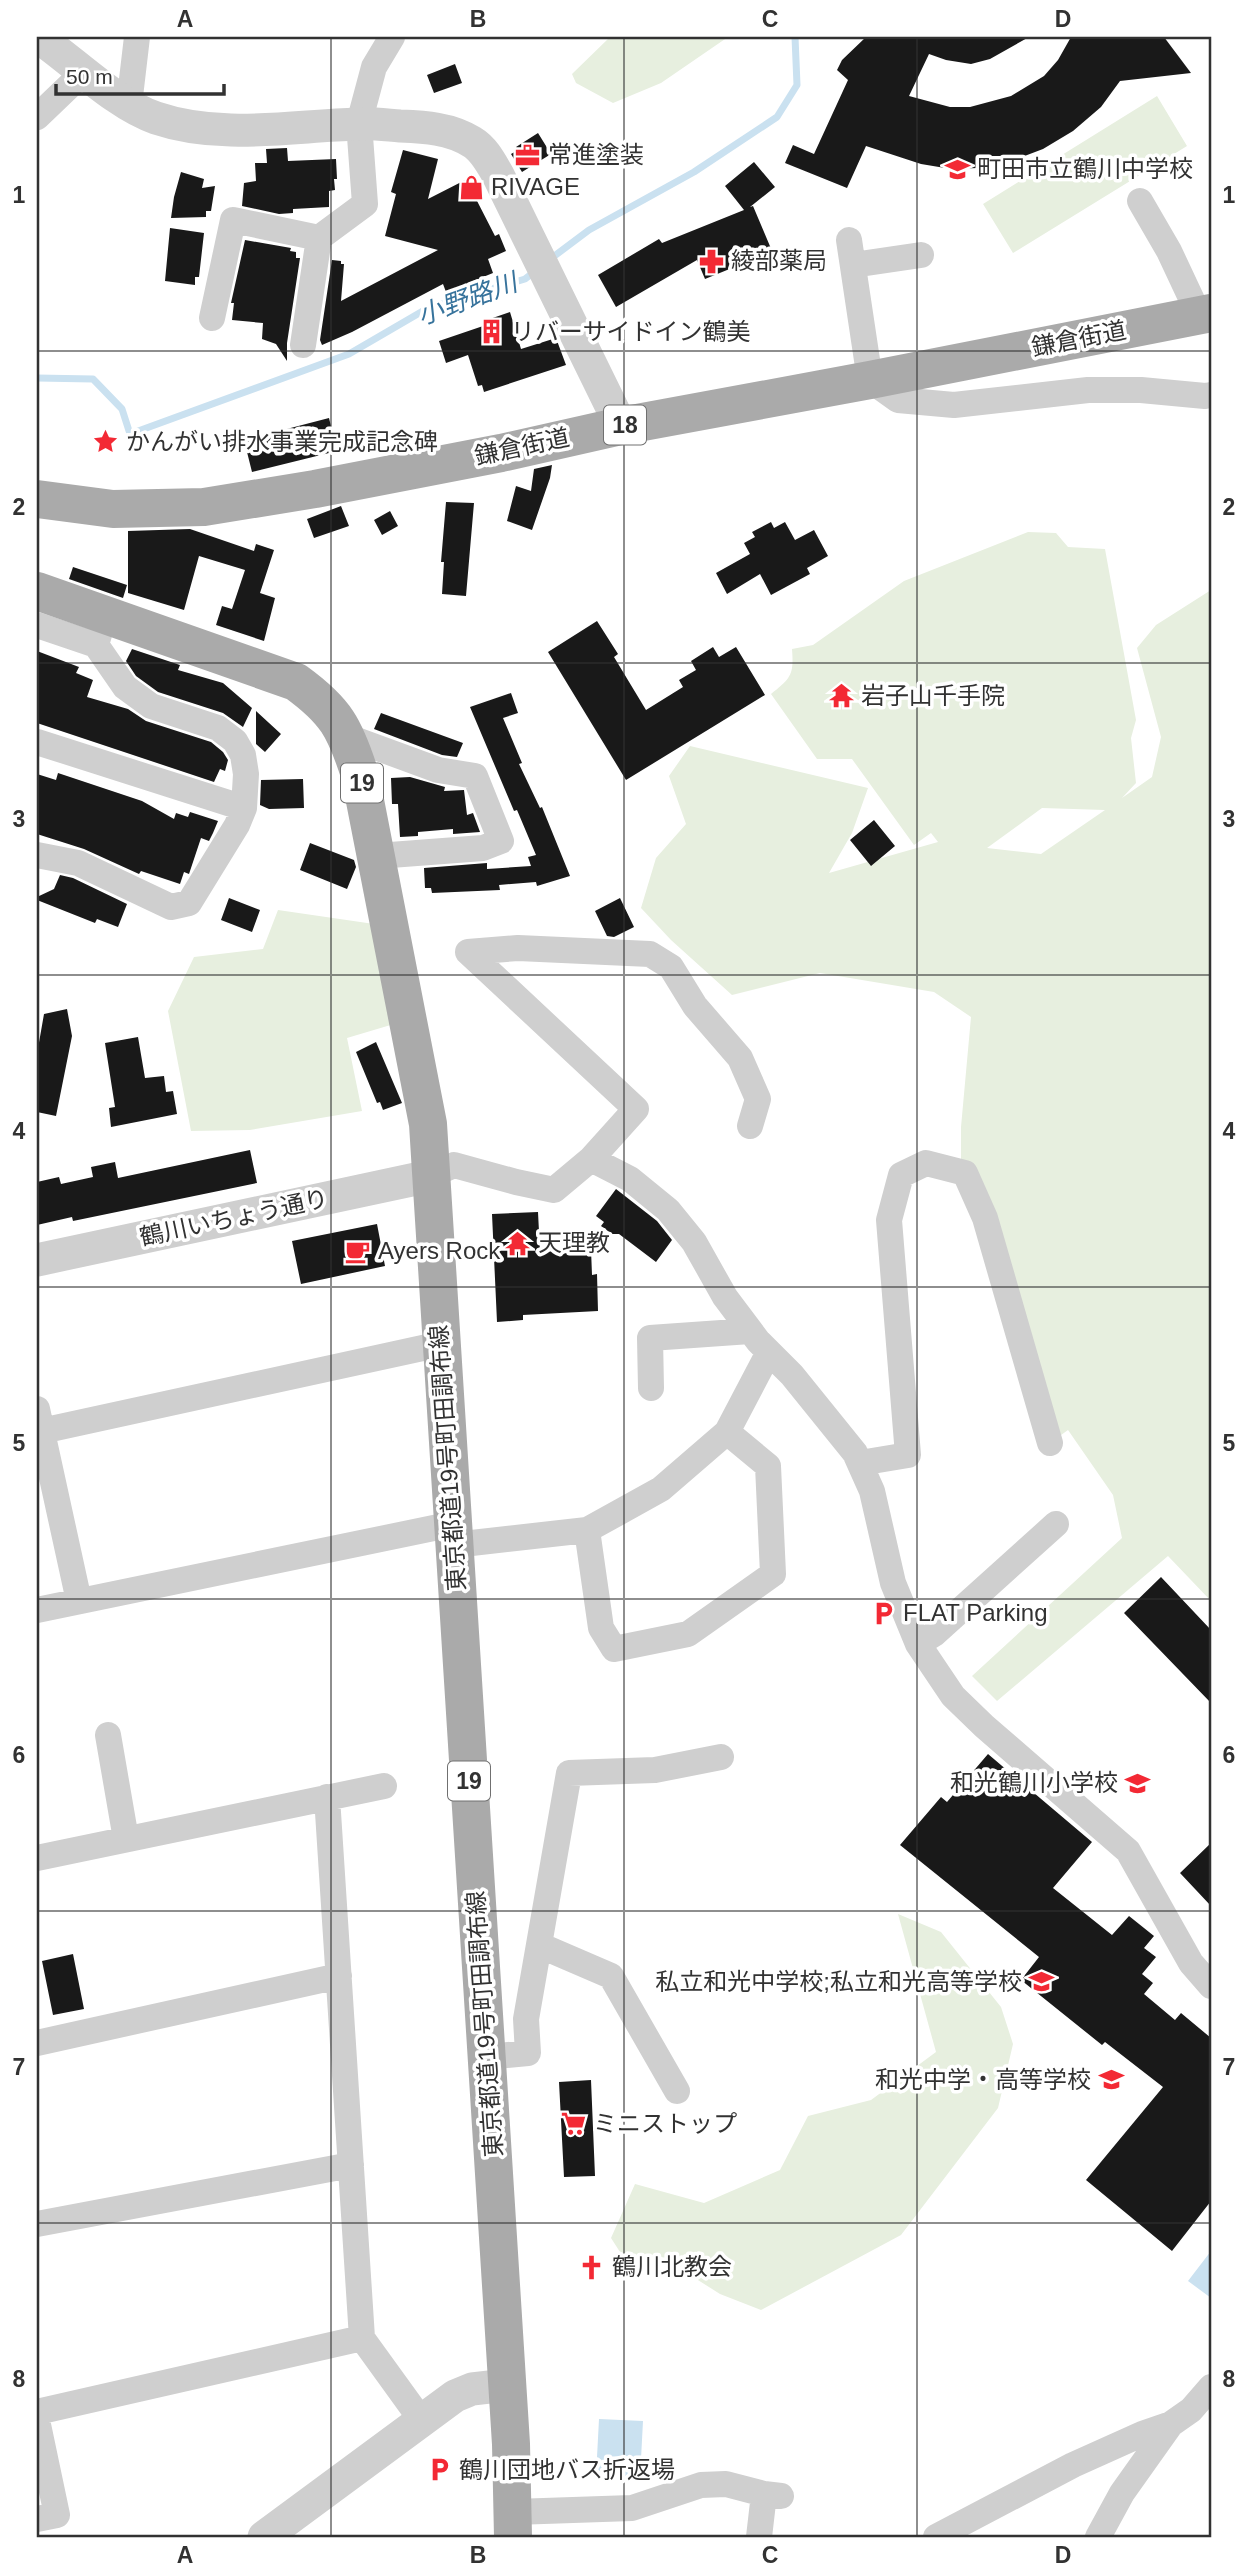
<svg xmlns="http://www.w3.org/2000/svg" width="1248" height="2574" font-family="Arial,'Noto Sans JP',sans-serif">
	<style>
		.green { fill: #e7efdf; fill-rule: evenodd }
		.water { fill: #cae1f0 }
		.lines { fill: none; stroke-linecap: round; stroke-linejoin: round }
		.stream { stroke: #cae1f0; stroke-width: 7 }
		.building { fill: #191919 }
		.minor { stroke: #cfcfcf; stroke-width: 26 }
		.tertiary { stroke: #cfcfcf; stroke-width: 33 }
		.primary { stroke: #aaa; stroke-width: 38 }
		.grid { fill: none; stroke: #323232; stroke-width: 2; stroke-opacity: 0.55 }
		.labels { text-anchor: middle; stroke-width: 7; stroke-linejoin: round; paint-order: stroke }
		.shield { fill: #fff; stroke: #707070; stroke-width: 2 }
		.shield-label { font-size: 23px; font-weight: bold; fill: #323232 }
		.poi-label { font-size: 24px; fill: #323232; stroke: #fff; text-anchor: start }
		.street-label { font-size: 24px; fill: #323232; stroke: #fff }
		.water-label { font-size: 26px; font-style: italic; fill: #37739c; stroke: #fff }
		.neatline { fill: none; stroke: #323232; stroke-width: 2.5 }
		.grid-label { font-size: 23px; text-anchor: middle; font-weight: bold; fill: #323232 }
	</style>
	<rect width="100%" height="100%" fill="#fff"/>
	<path class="green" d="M610,37h118l-67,46 -48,20 -37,-20 -4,-9z
		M1157,96l30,50 -174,107 -30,-49z
		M1028,532l28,1 12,14 37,2 31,171 -5,18 5,45 -14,15 30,-21 9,-40 -24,-89 19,-23 55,-35v1011l-43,-45 -171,145 -25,-25 150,-138 -9,-43 -45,-65 -18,13 -89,-282v-34l10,-110 -37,-25 -114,-19 -88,22 -61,-55 -30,-32 15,-50 30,-34 -17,-48 21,-30 178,42 -16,45 -23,40 109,-31 -7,-9 -17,12 -62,-86h-35l-46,-65c20,-16 23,-19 21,-45l21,-4 91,-64zM1042,808l63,2 -64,44 -54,-6z
		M278,910l96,14 20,100 -47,14 15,73 -112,19 -59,1 -23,-120 26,-54 69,-8z
		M898,1914l43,18 60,75 12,37 -15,64 -97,127 -140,75 -41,-16 -60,-38 -31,10 -18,-28 24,-54 69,19 76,-33 28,-54 63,-16 65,-48z"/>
	<path class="water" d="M1211,2251v47l-23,-17z
		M599,2419l44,2 -3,57 -44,-2z"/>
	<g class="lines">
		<path class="stream" d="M549,260l40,-30 105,-58 83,-55 20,-32 -2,-48
			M37,378l56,1 29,30 8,25 219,-80 79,-46 97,-29 9,-7"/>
	</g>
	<path class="building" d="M866,37h163l-39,22 -19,5 -25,-4 -17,-6 -20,42 41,11h20l41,-11 33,-20 14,-16 13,-23h93l27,36 -71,8 -19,26 -28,24 -30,18 -34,13 -31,6 -27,1 -30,-5 -55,-18 -19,42 -62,-25 8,-18 21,9 34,-74 -11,-10 5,-10z
		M455,64l7,19 -28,10 -7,-18z
		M538,133l13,21 -29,18 -11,-18 7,-4 -2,-3z
		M287,148l1,13 48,-2 1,20h-3l1,11 -6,1v16l-36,2v4l-14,1 -37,-8 2,-23 12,-2 -1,-18h12l-1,-14z
		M403,150l35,9 -10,40 47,-24 9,17 -9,5 20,39 4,-2 7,17 -18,8 5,14 -47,19 -3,-8 -91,48 -30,13 -2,-5 12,-80 9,1v3h3l-3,37 97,-51 -53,-14 11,-42 -5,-2z
		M754,162l21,25 -25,20 3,-1 19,45 -22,9 3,6 -18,8 -3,-6 -27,11 -8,-19 -81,47 -18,-32 61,-36 3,4 82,-33 -19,-24z
		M181,172l23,7 -2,9 13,-2 -4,25h-5v6l-35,1 3,-21z
		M170,228l34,5 -5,44h-4v8l-30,-4z
		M245,240l46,8 -1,3 6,1v6h4l-13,85v18l-11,-17 -14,-5 1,-16 -31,-3 2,-17h-3z
		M510,312l11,37 35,-11 10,27 -82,27 -2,-7 -4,1 -10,-31 -22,8 -7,-22 47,-16 -2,-4z
		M329,418l8,33 -85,21 -8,-32z
		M552,465l-2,13 -18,52 -25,-9 9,-35 15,5 3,-22z
		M446,502l28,1 -8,93 -24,-2 2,-32h-3z
		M341,506l8,20 -35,12 -7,-19z
		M390,511l8,15 -16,9 -8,-15z
		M771,522l3,6 11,-6 10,18 19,-10 14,26 -21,12 3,6 -39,21 -11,-21 -33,20 -11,-21 34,-19 -6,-11 11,-6 -3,-5z
		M190,529l64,22 2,-7 18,6 -14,43 15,5 -11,43 -48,-16 6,-19 10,3 13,-39 -46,-14 -15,54 -56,-17v-62z
		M73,567l54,18 -4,13 -54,-19z
		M597,621l21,33 -4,3 32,53 37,-23 -4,-7 17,-10 -5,-9 22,-14 6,10 17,-10 29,48 -139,85 -78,-128z
		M132,649l48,16 -2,5 45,13 29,25 -9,19 -20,-14 -65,-21 -22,-16 -10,-15z
		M37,651l42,16 -3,6 17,7 -6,17 41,12 18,12 65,21 12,10 5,8 -3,11 -5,-2 -6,13 -177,-59z
		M511,693l7,20 -15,5 19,45 -3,1 21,44 2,-1 28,69 -33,10 -1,-4 -37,3 1,5 -68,3 -1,-5h-6l-1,-20 63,-5v6l44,-3 -3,-9 8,-2 -19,-45 -3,1 -44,-104z
		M256,711l25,23 -16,18 -9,-8z
		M381,713l82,30 -6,14 -15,-2 -68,-26z
		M58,773l84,28 32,18 2,-6 12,4 2,-5 28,9 -5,12 -4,8 -8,-3 -12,36 -5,-2 -4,12 -39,-13 -2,3 -55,-25 -47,-15v-60l19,6z
		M410,777l35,10 -1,4 20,-1 3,25 6,-2 7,19 -27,2v-5l-35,3v4l-18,1 -2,-33h-6l-1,-26z
		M303,779l1,29 -35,1 -9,-4 1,-25z
		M874,820l21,26 -24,20 -21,-26z
		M310,843l44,17 2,7 -9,22 -47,-19z
		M60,875l13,3 54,26 -9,23 -21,-8 -2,4 -58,-23v-3l17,-8z
		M229,898l31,12 -8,22 -31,-12z
		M620,898l14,29 -20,10 -7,-1 -12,-25z
		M67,1009l5,27 -16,80 -19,-4v-58l7,-40z
		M138,1037l7,41 19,-2 2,16 7,-1 4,23 -66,13 -2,-19 6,-1 -10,-64z
		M376,1042l26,61 -19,7 -3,-8 -3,1 -21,-51z
		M250,1150l7,33 -184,38 -1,-4 -35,8v-43l22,-5 2,7 32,-7 -2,-10 24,-5 3,16z
		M616,1189l41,32 15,19 -16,22 -37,-28h-7l-11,-8 3,-4 -8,-6z
		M538,1212l2,40 51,-3 1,26 5,-1 1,37 -75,4v5l-26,2 -5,-108z
		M377,1224l8,42 -84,18 -9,-43z
		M1161,1577l50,53v73l-87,-90z
		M988,1754l104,88 -39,46 59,47 17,-19 25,20 -10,12 12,9 -14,17 11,9 -9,11 31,26 6,-7 30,25v163l-39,50 -86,-71 77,-93 -58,-45 -3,3 -81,-65 18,-23 -139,-112 41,-48 6,5z
		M1211,1843v63l-31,-33z
		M73,1954l11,55 -31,6 -11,-54z
		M591,2080l4,96 -31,1 -5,-95z"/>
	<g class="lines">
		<path class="minor" d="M129,105l8,-68
			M37,117l48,-46
			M1140,201l29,50 30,64
			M849,240l21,140 28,20 56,5 134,-15h53l64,6 6,-1
			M853,265l68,-10
			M212,318l21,-98 86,18
			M303,345l16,-107 46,-34 -6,-81 15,-56 18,-30
			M37,625l59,20
			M348,737l90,33 37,6 26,65 -18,7 -106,8
			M37,742l207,66
			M37,855l41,8 93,44 18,-4 48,-78 7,-17 2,-34 -3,-19 -8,-14 -17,-13 -67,-22 -26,-19 -29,-42 9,-31
			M591,1159l45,-50 -168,-157 50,-4 132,6 21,13 24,39 45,52 18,41 -8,27
			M430,1176l24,-11 62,17 38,8 37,-31 39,20 38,31 26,32 31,55 33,44 34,34 63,78 17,38 21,92 25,61 35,52 31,30 144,125 63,112 20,23
			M651,1388l-1,-50 100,-7
			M37,1409l42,192
			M37,1432l404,-88
			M860,1463l48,-8 -19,-235 12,-45 25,-12 39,10 20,45 65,225
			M587,1530l14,98 13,21 74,-15 85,-60 -5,-108 -41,-34
			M454,1545l133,-15 74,-41 66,-57 42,-80
			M37,1610l416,-86
			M918,1644l16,-10 122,-110
			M108,1735l18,104
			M327,1797l35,541 60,83
			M37,1858l347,-72
			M539,1945l72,31 66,115
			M37,2043l302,-67
			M487,2057l41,-4 -2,-34 43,-246 86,-3 66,-13
			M37,2224l314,-59
			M37,2412l325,-74
			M37,2420l20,95 -20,4
			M514,2512l118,-4 69,-23 25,-1 38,10 17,2
			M759,2537l5,-43
			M936,2537l137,-72 69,-31 29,-10 20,-14 20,-23
			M1098,2537l24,-44 49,-69"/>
		<path class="tertiary" d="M38,37c35,24 79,68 118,81 65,22 135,8 201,6 14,-1 29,1 43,2 24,1 50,2 72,16 12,7 19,21 26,33l123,251
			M37,1260l393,-84
			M264,2537l191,-141 17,-7 35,-4"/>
		<path class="primary" d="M37,499l76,10 91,-2 111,-18 186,-36 120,-27 249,-46 341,-67
			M37,591l259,91c40,29 49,46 64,93l68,349 83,1320 2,93"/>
	</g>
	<path class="grid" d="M331,37v2500M624,37v2500M917,37v2500M37,351h1174M37,663h1174M37,975h1174M37,1287h1174M37,1599h1174M37,1911h1174M37,2223h1174"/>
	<defs>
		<symbol id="office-bare" viewBox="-9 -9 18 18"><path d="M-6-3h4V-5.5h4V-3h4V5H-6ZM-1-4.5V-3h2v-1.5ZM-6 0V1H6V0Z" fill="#f32934" stroke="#fff" stroke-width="2.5" paint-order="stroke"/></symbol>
		<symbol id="school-bare" viewBox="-9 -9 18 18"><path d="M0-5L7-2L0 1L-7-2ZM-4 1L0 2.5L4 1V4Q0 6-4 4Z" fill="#f32934" stroke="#fff" stroke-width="2.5" paint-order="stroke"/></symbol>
		<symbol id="shop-bare" viewBox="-9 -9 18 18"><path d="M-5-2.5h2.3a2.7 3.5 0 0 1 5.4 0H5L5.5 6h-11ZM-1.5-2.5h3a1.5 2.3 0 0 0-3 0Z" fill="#f32934" stroke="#fff" stroke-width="2.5" paint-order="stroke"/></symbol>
		<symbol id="pharmacy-bare" viewBox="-9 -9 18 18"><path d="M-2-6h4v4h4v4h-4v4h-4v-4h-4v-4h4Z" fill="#f32934" stroke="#fff" stroke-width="2.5" paint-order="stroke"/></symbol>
		<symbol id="building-bare" viewBox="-9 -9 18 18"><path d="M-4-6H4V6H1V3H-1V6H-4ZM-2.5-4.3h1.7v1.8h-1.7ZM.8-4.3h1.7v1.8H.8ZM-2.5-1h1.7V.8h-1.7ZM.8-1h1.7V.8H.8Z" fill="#f32934" stroke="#fff" stroke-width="2.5" paint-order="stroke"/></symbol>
		<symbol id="sight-bare" viewBox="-9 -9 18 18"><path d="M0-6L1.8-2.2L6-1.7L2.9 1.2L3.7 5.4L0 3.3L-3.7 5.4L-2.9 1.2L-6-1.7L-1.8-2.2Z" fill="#f32934" stroke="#fff" stroke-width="2.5" paint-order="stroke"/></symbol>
		<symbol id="temple-bare" viewBox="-9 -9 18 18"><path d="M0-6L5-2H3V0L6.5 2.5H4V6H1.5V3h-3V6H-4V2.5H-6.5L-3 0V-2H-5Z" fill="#f32934" stroke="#fff" stroke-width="2.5" paint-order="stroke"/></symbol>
		<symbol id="cafe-bare" viewBox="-9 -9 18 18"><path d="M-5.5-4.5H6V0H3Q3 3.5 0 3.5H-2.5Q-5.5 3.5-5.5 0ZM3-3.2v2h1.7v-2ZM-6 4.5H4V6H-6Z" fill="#f32934" stroke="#fff" stroke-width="2.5" paint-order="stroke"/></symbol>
		<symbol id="parking-bare" viewBox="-9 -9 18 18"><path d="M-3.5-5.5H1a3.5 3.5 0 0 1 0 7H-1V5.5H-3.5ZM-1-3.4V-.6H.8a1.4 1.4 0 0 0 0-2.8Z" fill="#f32934" stroke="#fff" stroke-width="2.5" paint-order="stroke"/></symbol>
		<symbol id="supermarket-bare" viewBox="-9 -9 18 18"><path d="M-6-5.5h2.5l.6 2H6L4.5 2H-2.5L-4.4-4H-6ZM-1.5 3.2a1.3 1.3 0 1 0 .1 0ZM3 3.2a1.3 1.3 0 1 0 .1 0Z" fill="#f32934" stroke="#fff" stroke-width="2.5" paint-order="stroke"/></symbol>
		<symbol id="church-bare" viewBox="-9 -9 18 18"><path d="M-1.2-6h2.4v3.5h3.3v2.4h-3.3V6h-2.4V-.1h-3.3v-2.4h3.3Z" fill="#f32934" stroke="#fff" stroke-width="2.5" paint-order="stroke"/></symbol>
	</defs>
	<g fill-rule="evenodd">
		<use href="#office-bare" x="510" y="138" width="35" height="35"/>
		<use href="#school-bare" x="940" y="152" width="35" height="35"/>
		<use href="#shop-bare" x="454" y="170" width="35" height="35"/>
		<use href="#pharmacy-bare" x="694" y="244" width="35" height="35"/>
		<use href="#building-bare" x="474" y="314" width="35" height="35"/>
		<use href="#sight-bare" x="88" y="424" width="35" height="35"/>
		<use href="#temple-bare" x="824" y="678" width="35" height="35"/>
		<use href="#temple-bare" x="500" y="1226" width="35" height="35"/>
		<use href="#cafe-bare" x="340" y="1234" width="35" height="35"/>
		<use href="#parking-bare" x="866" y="1596" width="35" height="35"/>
		<use href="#school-bare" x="1120" y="1766" width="35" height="35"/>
		<use href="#school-bare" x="1024" y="1964" width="35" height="35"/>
		<use href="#school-bare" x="1094" y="2062" width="35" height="35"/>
		<use href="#supermarket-bare" x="556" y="2106" width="35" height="35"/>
		<use href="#church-bare" x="574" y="2250" width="35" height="35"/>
		<use href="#parking-bare" x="422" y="2452" width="35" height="35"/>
	</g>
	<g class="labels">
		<g class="shield">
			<rect x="604" y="405.5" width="42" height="39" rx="5"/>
			<rect x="341" y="763.5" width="42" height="39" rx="5"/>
			<rect x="448" y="1761.5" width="42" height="39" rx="5"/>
		</g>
		<g class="shield-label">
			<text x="625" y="433">18</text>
			<text x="362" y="791">19</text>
			<text x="469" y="1789">19</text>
		</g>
		<g class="poi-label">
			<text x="548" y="163">常進塗装</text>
			<text x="977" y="177">町田市立鶴川中学校</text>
			<text x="491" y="195">RIVAGE</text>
			<text x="731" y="269">綾部薬局</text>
			<text x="511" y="340">リバーサイドイン鶴美</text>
			<text x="126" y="450">かんがい排水事業完成記念碑</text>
			<text x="861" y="704">岩子山千手院</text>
			<text x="538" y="1251">天理教</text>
			<text x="378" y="1259">Ayers Rock</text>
			<text x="903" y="1621">FLAT Parking</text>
			<text x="1118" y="1791" text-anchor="end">和光鶴川小学校</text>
			<text x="1022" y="1990" text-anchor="end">私立和光中学校;私立和光高等学校</text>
			<text x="1091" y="2088" text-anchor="end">和光中学・高等学校</text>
			<text x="593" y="2132">ミニストップ</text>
			<text x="612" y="2275">鶴川北教会</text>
			<text x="459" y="2478">鶴川団地バス折返場</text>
		</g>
		<g class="street-label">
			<text transform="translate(1079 339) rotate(-11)" y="8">鎌倉街道</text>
			<text transform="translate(522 447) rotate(-12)" y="8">鎌倉街道</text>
			<text transform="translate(234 1218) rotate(-12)" y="8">鶴川いちょう通り</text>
			<text transform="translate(448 1458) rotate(-94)" y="8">東京都道19号町田調布線</text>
			<text transform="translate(485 2024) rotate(-94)" y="8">東京都道19号町田調布線</text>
		</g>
		<g class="water-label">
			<text transform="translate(467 299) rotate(-20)" y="9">小野路川</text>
		</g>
	</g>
	<rect width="1248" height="2574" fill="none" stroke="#ffffff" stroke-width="77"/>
	<path d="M56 84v10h168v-10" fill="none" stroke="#323232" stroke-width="3.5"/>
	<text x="66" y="84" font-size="21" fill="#323232" stroke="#ffffff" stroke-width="5" paint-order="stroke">50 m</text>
	<rect x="38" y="38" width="1172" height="2498" class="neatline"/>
	<g class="grid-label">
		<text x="185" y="27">A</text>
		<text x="478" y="27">B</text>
		<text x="770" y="27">C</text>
		<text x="1063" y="27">D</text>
		<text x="19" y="203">1</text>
		<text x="1229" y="203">1</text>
		<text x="19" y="515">2</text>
		<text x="1229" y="515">2</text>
		<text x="19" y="827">3</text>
		<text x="1229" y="827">3</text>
		<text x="19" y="1139">4</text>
		<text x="1229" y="1139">4</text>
		<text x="19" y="1451">5</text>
		<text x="1229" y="1451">5</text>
		<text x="19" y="1763">6</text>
		<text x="1229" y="1763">6</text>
		<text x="19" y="2075">7</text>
		<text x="1229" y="2075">7</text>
		<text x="19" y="2387">8</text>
		<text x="1229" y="2387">8</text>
		<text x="185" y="2563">A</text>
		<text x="478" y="2563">B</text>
		<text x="770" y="2563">C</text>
		<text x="1063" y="2563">D</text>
	</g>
</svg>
